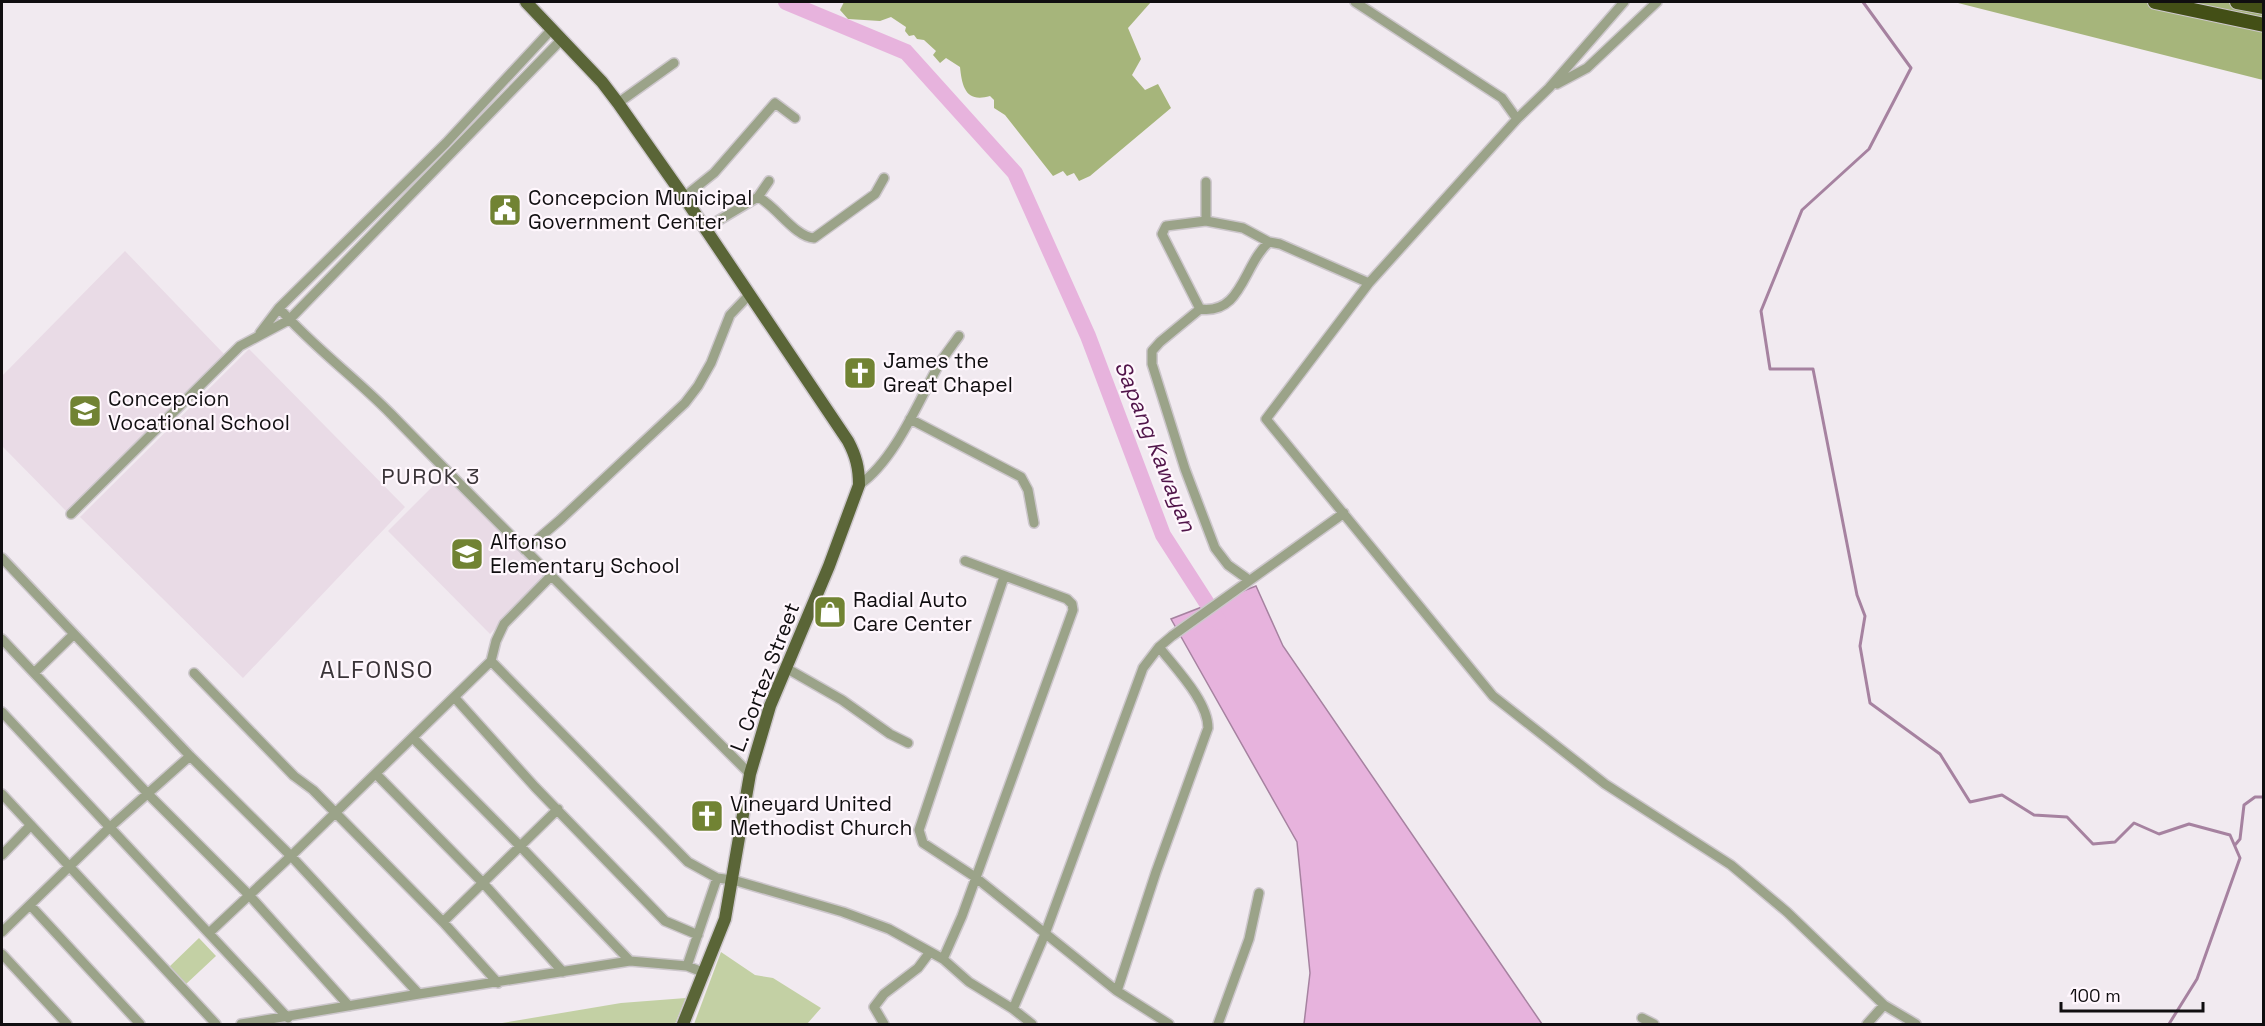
<svg xmlns="http://www.w3.org/2000/svg" width="2265" height="1026" font-family="'Space Grotesk',sans-serif">
	<style>
		.built { fill: #e9dbe6 }
		.green { fill: #c3d0a4 }
		.forest { fill: #a6b57b }
		.water { fill: #e7b3dd; stroke: #a682a0; stroke-width: 1.5 }
		.lines { fill: none; stroke-linecap: round; stroke-linejoin: round }
		.stream { stroke: #a682a0; stroke-width: 3 }
		.river { stroke: #e7b3dd; stroke-width: 16 }
		.minor-casing { stroke: #cdc7cc; stroke-width: 12 }
		.major-casing { stroke: #cdc7cc; stroke-width: 15 }
		.highway-casing { stroke: #cdc7cc; stroke-width: 16 }
		.minor { stroke: #9ba389; stroke-width: 9 }
		.major { stroke: #5a6537; stroke-width: 12 }
		.highway { stroke: #434f16; stroke-width: 14 }
		.labels { text-anchor: middle; stroke-width: 4.5; stroke-linejoin: round; paint-order: stroke }
		.poi-label { font-size: 21px; fill: #100e10; stroke: #fff7fd; text-anchor: start }
		.street-label { font-size: 21px; fill: #100e10; stroke: #fff7fd }
		.water-label { font-size: 22px; font-style: italic; fill: #51154a; stroke: #fff7fd }
		.neighbourhood-label { font-size: 22px; letter-spacing: 1.5px; fill: #3a3438; stroke: #fff7fd }
		.quarter-label { font-size: 24px; letter-spacing: 1.5px; fill: #3a3438; stroke: #fff7fd }
	</style>
	<rect width="100%" height="100%" fill="#f1eaf0"/>
	<path class="built" d="M125,251l99,103 -157,158 -65,-66v-70z
		M249,349l156,158 -162,171 -163,-161z
		M444,475l102,102 -56,57 -102,-103z"/>
	<path class="green" d="M199,938l17,18 -31,29 -17,-17z
		M721,952l34,23 18,3 48,30 -14,16h-113z
		M686,998l-11,26h-179l125,-21z"/>
	<path class="forest" d="M844,2h307l-23,26 13,31 -9,16 13,15 13,-6 13,24 -81,68 -11,5 -5,-8 -7,3 -4,-5 -10,5 -48,-61 -11,-7v-8l-4,-4c-24,7 -28,-9 -30,-29l-14,-9 -6,5 -7,-8 3,-4 -12,-11 -7,-1 -3,-4 -5,1 -4,-5 1,-4 -15,-10 -11,4 -32,-2 -8,-9z
		M1954,2h309v78z"/>
	<path class="water" d="M1256,586l27,60 259,378h-238l6,-51 -13,-131 -126,-223z"/>
	<g class="lines">
		<path class="stream" d="M1863,2l48,66 -42,81 -67,61 -41,101 9,58h43l44,226 8,21 -5,30 10,57 70,51 30,48 32,-7 32,20 33,2 26,27 22,-2 19,-19 25,11 30,-10 41,11 10,23 -43,121 -28,45
			M2235,845l5,-6 4,-34 11,-8h9"/>
		<path class="river" d="M786,2l120,50 109,121 73,163 75,199 56,87"/>
		<defs>
			<path id="minor" d="M1355,2l147,96 15,21
				M1624,2l-75,86 -32,31 -148,164 -103,136 227,277 112,88 126,81 56,47 97,93 32,19
				M1557,84l30,-16 70,-66
				M618,103l56,-40
				M1206,182v39l-40,5 -4,8 38,75c42,6 43,-44 69,-67l11,2 89,39
				M684,197l30,-24 61,-70 20,15
				M758,197l11,-16
				M1206,221l37,7 26,14
				M704,229l54,-32c18,9 37,40 56,41l61,-44 9,-16
				M279,308c34,39 76,69 112,106 118,121 239,240 359,360
				M1200,309l-40,33 -8,9v13l33,105 30,79 13,17 21,15
				M260,333l19,-25 167,-165 106,-114
				M910,419l111,58 7,13 6,33
				M859,485c35,-24 59,-82 79,-119 6,-10 14,-20 21,-30
				M71,514l169,-168 49,-26 273,-281
				M525,550l35,-30 125,-117 13,-17 13,-23 19,-48 20,-21
				M2,558l188,198 101,100 128,138
				M1004,577l-85,253 4,13 52,34 142,114 52,33
				M2,639l147,156 100,100 100,111
				M491,661l197,201 29,16 16,2 110,32 46,17 54,30 26,23 44,27 19,15
				M786,668l56,32 48,34 18,9
				M34,673l40,-39
				M194,673l100,103 19,14 130,132 55,61
				M455,698l80,89 130,134 33,14
				M2,712l286,306
				M413,738l108,109 109,114
				M376,774l108,110 79,88
				M2,794l214,230
				M2,855l29,-30
				M30,905l110,119
				M443,922l115,-113
				M2,932l107,-104 81,-72
				M209,933l82,-77 200,-195 5,-20 8,-17 47,-48
				M2,954l65,70
				M943,959l19,-43 111,-306 -1,-6 -5,-5 -102,-38
				M687,966l30,-88
				M1117,991l39,-119 52,-144c0,-27 -33,-60 -49,-81
				M1013,1009l32,-75 98,-266 16,-21 13,-11 172,-123
				M1642,1018l12,6
				M241,1024l178,-30 211,-33 57,5 18,7
				M884,1024l-10,-17 10,-13 34,-26 12,-16
				M1218,1024l31,-85 10,-46
				M1867,1024l17,-19"/>
			<path id="major" d="M526,2l76,80 16,21 66,94 164,244c8,15 11,27 11,44l-30,81 -59,140 -20,68 -25,145 -42,105"/>
			<path id="highway" d="M2155,2l109,23
				M2237,2l27,5"/>
		</defs>
		<use href="#minor" class="minor-casing"/>
		<use href="#major" class="major-casing"/>
		<use href="#highway" class="highway-casing"/>
		<use href="#minor" class="minor"/>
		<use href="#major" class="major"/>
		<use href="#highway" class="highway"/>
	</g>
	<defs>
		<symbol id="civic-square" viewBox="-11 -11 22 22"><rect x="-9" y="-9" width="18" height="18" rx="4" fill="#718333" stroke="#fff7fd"/><path d="M-.6-6.5H3V-4.5H.6V-3L4-1V1h2V6H-6V1h2V-1L-.6-3ZM-1.2 2.5V6h2.4V2.5Z" fill="#fff"/></symbol>
		<symbol id="church-square" viewBox="-11 -11 22 22"><rect x="-9" y="-9" width="18" height="18" rx="4" fill="#718333" stroke="#fff7fd"/><path d="M-1.2-6h2.4v3.5h3.3v2.4h-3.3V6h-2.4V-.1h-3.3v-2.4h3.3Z" fill="#fff"/></symbol>
		<symbol id="school-square" viewBox="-11 -11 22 22"><rect x="-9" y="-9" width="18" height="18" rx="4" fill="#718333" stroke="#fff7fd"/><path d="M0-5L7-2L0 1L-7-2ZM-4 1L0 2.5L4 1V4Q0 6-4 4Z" fill="#fff"/></symbol>
		<symbol id="shop-square" viewBox="-11 -11 22 22"><rect x="-9" y="-9" width="18" height="18" rx="4" fill="#718333" stroke="#fff7fd"/><path d="M-5-2.5h2.3a2.7 3.5 0 0 1 5.4 0H5L5.5 6h-11ZM-1.5-2.5h3a1.5 2.3 0 0 0-3 0Z" fill="#fff"/></symbol>
	</defs>
	<g fill-rule="evenodd">
		<use href="#civic-square" x="486" y="191" width="38" height="38"/>
		<use href="#church-square" x="841" y="354" width="38" height="38"/>
		<use href="#school-square" x="66" y="392" width="38" height="38"/>
		<use href="#school-square" x="448" y="535" width="38" height="38"/>
		<use href="#shop-square" x="811" y="593" width="38" height="38"/>
		<use href="#church-square" x="688" y="797" width="38" height="38"/>
	</g>
	<g class="labels">
		<g class="poi-label">
			<text x="528" y="205">Concepcion Municipal<tspan x="528" dy="24">Government Center</tspan></text>
			<text x="883" y="368">James the<tspan x="883" dy="24">Great Chapel</tspan></text>
			<text x="108" y="406">Concepcion<tspan x="108" dy="24">Vocational School</tspan></text>
			<text x="490" y="549">Alfonso<tspan x="490" dy="24">Elementary School</tspan></text>
			<text x="853" y="607">Radial Auto<tspan x="853" dy="24">Care Center</tspan></text>
			<text x="730" y="811">Vineyard United<tspan x="730" dy="24">Methodist Church</tspan></text>
		</g>
		<g class="street-label">
			<text transform="translate(765 677) rotate(-69)" y="7">L. Cortez Street</text>
		</g>
		<g class="water-label">
			<text transform="translate(1156 446) rotate(68)" y="8">Sapang Kawayan</text>
		</g>
		<g class="neighbourhood-label">
			<text x="431" y="484">PUROK 3</text>
		</g>
		<g class="quarter-label">
			<text x="377" y="678">ALFONSO</text>
		</g>
	</g>
	<rect width="2265" height="1026" fill="none" stroke="#100e10" stroke-width="6"/>
	<path d="M2061 1002v9h142v-9" fill="none" stroke="#100e10" stroke-width="3"/>
	<text x="2070" y="1002" font-size="18" fill="#100e10" stroke="#fff7fd" stroke-width="4.5" paint-order="stroke">100 m</text>
</svg>
